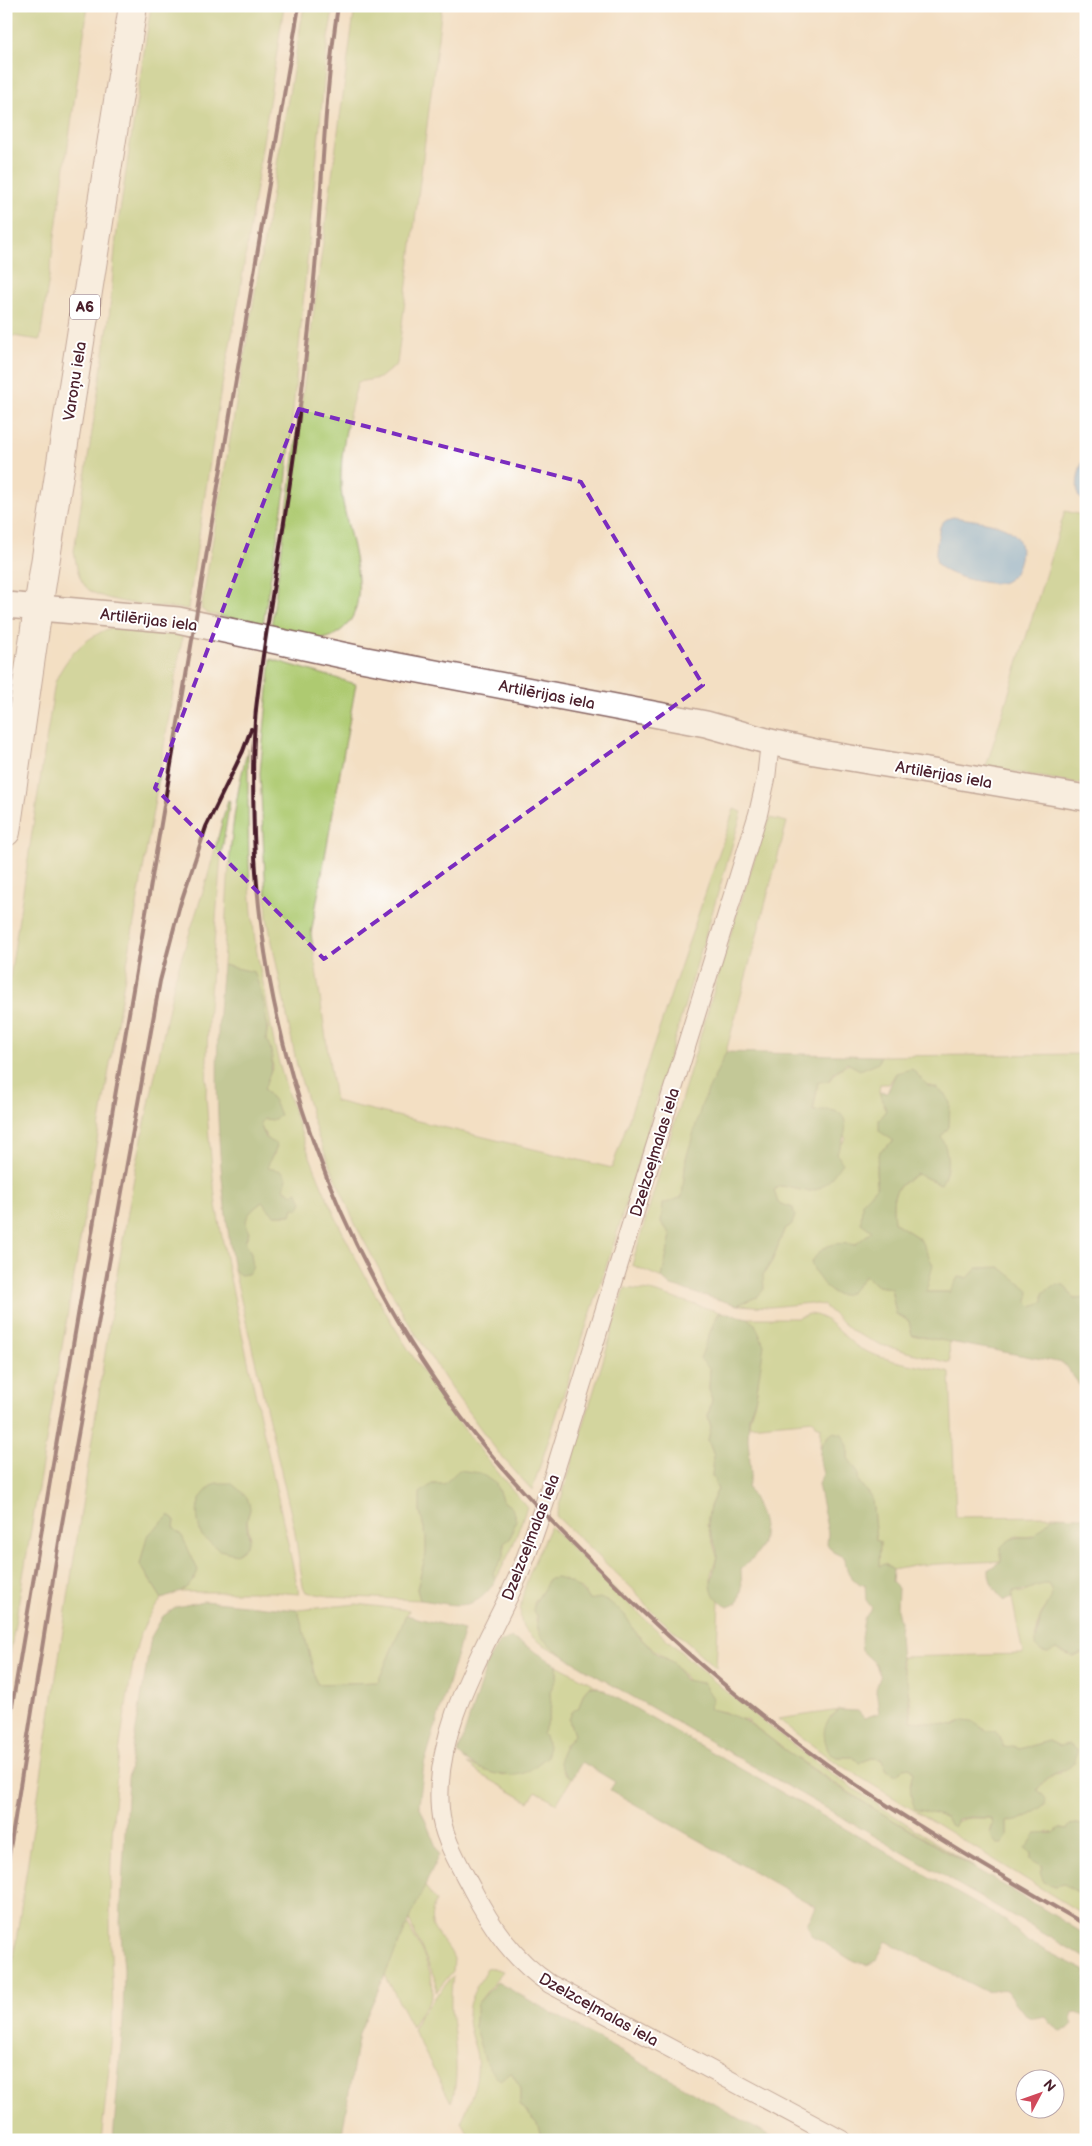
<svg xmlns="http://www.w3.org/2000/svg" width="1092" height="2146" font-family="'Balsamiq Sans',sans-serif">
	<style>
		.green { fill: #aeca71; stroke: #7c744e; fill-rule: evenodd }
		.forest { fill: #8aae63; stroke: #6a6647 }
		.water { fill: #6dabdf; stroke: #5c6585 }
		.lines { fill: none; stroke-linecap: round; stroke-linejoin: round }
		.street-casing { stroke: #856260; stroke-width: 20 }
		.secondary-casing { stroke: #856260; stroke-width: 28 }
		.highway-casing { stroke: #856260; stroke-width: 30 }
		.street { stroke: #fff; stroke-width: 18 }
		.secondary { stroke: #fff; stroke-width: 25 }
		.highway { stroke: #fff; stroke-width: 28 }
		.rail { stroke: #4a1f2b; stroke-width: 4 }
		.marked { fill: none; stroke: #7b2cbf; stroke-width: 4; stroke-dasharray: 10 6; stroke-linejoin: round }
		.labels { text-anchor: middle; stroke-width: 4; stroke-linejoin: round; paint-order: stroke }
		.shield { fill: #fff; stroke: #80626b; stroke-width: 1 }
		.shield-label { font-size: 15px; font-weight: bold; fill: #4a1f2b }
		.street-label { font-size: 16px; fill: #4a1f2b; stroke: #fff }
	</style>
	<rect width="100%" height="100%" fill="#fff"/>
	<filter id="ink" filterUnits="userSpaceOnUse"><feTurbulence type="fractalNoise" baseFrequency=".02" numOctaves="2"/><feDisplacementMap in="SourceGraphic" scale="10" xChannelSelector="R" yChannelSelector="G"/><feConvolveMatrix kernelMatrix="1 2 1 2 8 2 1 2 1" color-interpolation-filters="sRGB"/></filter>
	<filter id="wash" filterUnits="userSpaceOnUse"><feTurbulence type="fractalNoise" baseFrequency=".0096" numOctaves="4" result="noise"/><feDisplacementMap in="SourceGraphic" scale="20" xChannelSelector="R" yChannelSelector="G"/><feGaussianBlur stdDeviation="1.12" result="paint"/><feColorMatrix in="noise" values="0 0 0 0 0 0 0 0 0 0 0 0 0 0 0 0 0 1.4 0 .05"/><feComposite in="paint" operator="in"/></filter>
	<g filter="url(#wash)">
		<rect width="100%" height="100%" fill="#f3dfc3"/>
		<path class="green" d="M6,6h82l-48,334 -34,-5z
			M151,6h133l-46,298 -19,97 -31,208c-23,-1 -82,-6 -99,-19 -11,-9 -13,-26 -15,-39l35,-232 7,-81z
			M304,6h30l-6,32 -42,447 -23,139 -55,-10 -7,-5z
			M355,6h87l-45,358 -17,14 -22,4c-10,35 -18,68 -17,104 1,39 41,121 -4,147 -5,4 -11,6 -18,6 -14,1 -33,-8 -48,-11z
			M1065,511l21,5v269l-100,-18z
			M116,626l35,1 32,7 -177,1043v-674l49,-321c12,-28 33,-47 61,-56z
			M271,659l85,25 -45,250 24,167 277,67 122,-359 8,3 -127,428 -83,250 -32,-35 -45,-61 -49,-75 -50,-93 -38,-89 -21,-71 -30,-149 -7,-144z
			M248,749c0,61 -1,122 6,183 2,22 8,44 12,66 4,21 7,44 13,65 47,169 134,312 248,444l-15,41 -17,33 -2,-8 11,-17v-13l8,-35 -10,-8 -6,-16h-64l-12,27 6,26v17l-9,35 3,11 -92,-4 -22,-4 -3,-6 -9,-59 -60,-257 6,4 11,-21 -6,-11 4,-10c-8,-15 2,-21 13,-30l12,13h17l6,-24 -4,3c-8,-4 -28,-22 -25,-31 1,-4 5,-7 7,-10l-16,-30 5,-4 11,1 -1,-19 -10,-12 9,-23 -7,-27 2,-12 -15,-55 -30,-7c5,-72 5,-146 25,-216z
			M228,800l2,1 -9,55 -13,164 -2,76 3,42 7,67 13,69 70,320 -26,-2h-92l14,-13 -13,-43 -8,-8 1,-8 -5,-4 -30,48 22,35c-27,31 -27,56 -34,95 -13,73 -18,148 -18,223 0,38 4,75 2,113 -2,37 -7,73 -11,110h-95v-133l111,-733 18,-102 40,-194 32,-99zM197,1506l53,3 -3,11 3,19z
			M770,818l17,4 -61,230 -40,106 -4,39 -21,25 10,13 -9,43 -30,-13 102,-342 29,-90z
			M1086,1054v244l-12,1 -10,-14 -21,17 -11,4 -4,-4 -60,-24 -17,14h-25l-6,-53 -26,-17c-3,-28 -1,-33 23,-48l23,10 1,-47 -5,-49 -40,-15 -7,11h-9l-1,8 7,18 -7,10 15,21 -18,28 1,17 -15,17 10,28 -17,14c-22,-4 -31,0 -44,18l54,12 12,11 14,2 5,26 13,7 3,14 37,6 1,22 -69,-18 -28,-13 -30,-27 -13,-2 -40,4 -33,-2 20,-8 6,-22 9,-14 12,-31 8,-6 1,-16 -15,-5 -4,-12 5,-5h13l18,5 36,-53 -33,-26 5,-30 11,-1c15,-21 26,-19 50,-19l1,-6z
			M625,1288l25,3 70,21c-7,7 -11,26 -16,36l6,21 -1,20 3,11 -4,16 3,11 -3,13 6,16 -2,20 6,13 -8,17 -3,18 10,32 -6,18v12l8,16 -3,66 -70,-62 -9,-13 -81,-77z
			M808,1314c21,0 35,25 53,35 27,14 60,16 89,24l6,144 97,-1c-13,17 -15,23 -37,20l-15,11v14l-83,4 -25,5 -9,-6 -5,2 1,-24 -4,-2 -4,-41 -13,-17 -2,-11 -9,-13v-12l-20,-10 -8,11 1,-20 -5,-2 -2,-5 -65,6c0,-11 5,-19 7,-30 4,-17 4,-66 -8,-78h49z
			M550,1526c71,72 144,142 224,204 63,50 131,93 200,137l-101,-59 -81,-53 -46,-35 -14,-3 -7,-5 -17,-3c-7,-9 -28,-41 -35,-46 -12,-9 -24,-15 -34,-27 -15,-16 -23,-39 -50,-36l-7,-11 -34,-9 -1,5 -13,18 3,24 5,10 27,21c-14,-7 -32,-15 -43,-27 -19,-21 15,-82 24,-105z
			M1040,1584h8c11,17 -3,20 -8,33 -2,7 -2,14 -5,21l29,15 10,4 12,-6v175l-9,-2 -7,1 -3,4 -7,-1 -6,5 -6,-1 -17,21v6l12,7 12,20 9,-2 22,13v19l-257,-158 -51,-39 62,-9 -10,7 7,40h16l6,6 13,-5 9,1 6,11 23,-3 3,6 -3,12 13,25 23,7 5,9c13,-11 24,-7 40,-8l2,6 -3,8 17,5v-16l18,-3 20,-13 -9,-15 18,-16 7,-1 -2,-27 -10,-5 -30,8 -16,-2 -3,-10c-13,-5 -22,-13 -36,-17l-10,5 -43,-4v-16l-10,-48 122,-3 -11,-56 1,-7 9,2z
			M356,1604l53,6 -31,72 -62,2 -18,-74z
			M557,1665l41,22 -9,-1 -5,6 -5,15 -7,5 -3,8 5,15 -10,11 -1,26 9,6 -15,25 -21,-12 -7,11 -47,-27 -15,-11 37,12 44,-33 -6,-9 6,-13 3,-15 -1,-15 7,-13z
			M424,1885l12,16c-15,31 11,37 18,58l-1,12 -17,21v-11l-27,-61z
			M407,1923c9,16 32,57 24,74 -5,11 -15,18 -19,30l-27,-52z
			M493,1968l10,3 -26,33 -3,23 13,38 24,7 9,15v17l17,20 6,16h-71l-11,-18c10,-22 20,-46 15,-70 -3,-12 -9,-25 -8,-38 0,-16 11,-31 19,-45z
			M453,1976c-2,14 -3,28 -1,42 3,22 8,64 -1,84l-38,-72 6,-14z"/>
		<path class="forest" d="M223,965l31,7c8,20 15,45 12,67 11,18 5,32 -2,50l10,12 6,14 -5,5 -11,-1 -4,4 5,14 12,8c-2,9 -9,14 -9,23l14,3 5,7 -3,11 9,5 4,-3 5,11 -3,7 -6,-1 -2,7h-17l-12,-13c-11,9 -21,16 -13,30l-4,10 6,11 2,14 -5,7 -8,1 -6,-5c-17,-101 -22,-204 -11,-305z
			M726,1052l154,4 -1,6 -19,8 -13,-7 -12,9 -7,9 -10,1 -5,29c5,0 12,-2 17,-1 25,3 14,30 7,43l5,10c-8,11 -17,27 -32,28 -8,1 -21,-5 -31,-5l-5,4 4,13 15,5 2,8 -3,8 -8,6 -12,31 -9,14 1,14 -7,8 -20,8 -66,-19 -9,-8 9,-43 -10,-13 2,-18 19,-7 4,-38 16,-55z
			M912,1069l16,17 8,2 9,6 5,9 -1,24 -8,10c8,14 9,33 0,47l-24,-10c-24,14 -26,20 -23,48l26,17 13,26 -7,27h24l8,-15 10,1 9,-10 23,-1 29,23 -1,12 4,4 11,-4v-9l14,-9 7,1 10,14 12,-1v95l-23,-30 -151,-28 -3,-14 -13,-7 -5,-26 -14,-2 -12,-11c-4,5 -8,11 -12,15 -19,17 -36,-13 -42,-27 13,-19 22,-22 44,-18l17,-14 -11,-8 1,-20 15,-17 -1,-17 4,-18 14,-10 -15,-10v-11l7,-10 -7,-18 8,1 9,-20z
			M720,1312l28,6 7,6 9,21 -8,51 -7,21 -1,22 3,34 -3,15c11,19 22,44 10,64 -4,6 -12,12 -17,17l1,20 -4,14 -10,4c-27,-15 -14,-29 -11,-51 1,-11 -9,-22 -9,-33 -1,-12 5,-23 10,-34l-6,-13 2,-20 -6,-16 3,-13 -3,-11 4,-16 -3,-11 1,-20 -10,-10c3,-9 15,-41 20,-47z
			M834,1432l8,2 6,12v12l9,13 2,11 13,17 4,41 4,2 -1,24 5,-2 9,6 -1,12 6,6 -1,21 3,14 -1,10 2,30 6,18 4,40 43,4 10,-5 8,1 14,10h9l5,6 3,10 10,-1 6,3 30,-8 10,5 10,-2 8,7c-1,19 -14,18 -25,24 -6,4 -11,9 -15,15 14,10 10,15 -4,23 -10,5 -14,10 -26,8v16l-5,7h-6c-6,-7 -6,-11 -3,-20l-2,-6 -20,-1 -13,2 -4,9 -3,-2 -5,-9 -31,-8c-5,-13 -6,-23 -2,-36l-3,-6 -6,1 -8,7 -9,-5 -6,-11 -9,-1 -13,5 -6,-6h-16l-7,-3c-9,-20 -9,-31 10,-44l18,1 6,7 15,-5 -3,-24 4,-12 -4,-13 -14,-13 -1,-13 3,-19 8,-11 -6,-8 -1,-16 -5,1c-11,-9 -14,-13 -15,-27l-12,-6 -6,-8 1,-11 -10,-49 5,-10c-5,-18 -6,-31 11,-42z
			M459,1470l21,3 16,11 6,16 10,8 4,12 -6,19 -6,4v13l-11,17 2,8c-21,34 -41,23 -75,19l-3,-11 9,-35v-17l-6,-26v-18l12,-9h12z
			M216,1483h15c8,7 18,13 19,25 0,4 -3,8 -3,12 -1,18 9,20 -11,34l-17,-4 -18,-15c-6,-24 -7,-37 15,-52z
			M170,1515l5,6 -1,7 8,8 16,34c-5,18 -20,23 -36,29l-22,-35 7,-28z
			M1053,1516l33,1v134l-12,6 -18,-8 -8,4c-17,-2 -12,-13 -9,-26 1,-4 0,-8 2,-11 6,-12 16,-19 7,-32 -13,0 -21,9 -35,7l-1,7 -7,3c-9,-7 -17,-20 -16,-32l12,-8v-14c10,-11 17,-10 32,-10z
			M557,1578c15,4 23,9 32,22l11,-2 11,5 14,12 13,21 19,18 17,9 11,17 18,3 10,15 -4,11c39,7 53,25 84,47 26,18 53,36 80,52 70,43 143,83 213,127v23l-486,-280c-14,-9 -50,-29 -59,-42 -4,-6 -4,-13 -4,-19l-4,-6c1,-13 12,-19 15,-32z
			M203,1601l95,9 19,74 61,-2 28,-67 58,15 -40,135 -5,40 20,49 -80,179 -18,107h-228l10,-117 1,-54 -4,-46 8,-145 23,-141 12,-21 14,-9z
			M509,1638l9,3 39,24v13l-7,13 1,15 -3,15 -6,13 6,9 -1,14c-6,4 -12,10 -19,14 -20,12 -56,-2 -70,-18l30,-92 11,-18z
			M589,1686l9,1 408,234 22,21 58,29v46l-9,-4 -5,1 1,10 -5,5 -7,2 -12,-8 -4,-7 -12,2 -7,-2 -20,-26c-8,-2 -13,3 -21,1l-99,-50 -9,19 -10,5 -16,-5 -39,-25 -5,-11 9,-17 -206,-117 5,-8 -33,-20 -10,16c-21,-13 -11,-28 2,-43l-5,-15 3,-8 7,-5 5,-15z
			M1077,1824l9,2v18l-3,3 3,6v44l-22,-13 -9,2 -11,-4 -4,-9 3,-7 -12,-7v-6l-6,-4 11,-15 18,-1 6,-5 7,1 3,-4z
			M497,1982l281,158h-235l-6,-16 -17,-20v-17l-9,-15 -11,8 -13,-15 -13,-38 3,-23z"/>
		<path class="water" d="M1086,456v47l-8,-7c-2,-14 0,-28 8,-40z
			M953,517c37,6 86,6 61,58 -4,3 -8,7 -13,8 -14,2 -58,-7 -64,-20 -3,-8 0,-19 1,-27 2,-11 3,-16 15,-19z"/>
	</g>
	<g filter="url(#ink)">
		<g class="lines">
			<defs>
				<path id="street" d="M770,742l-4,37 -8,35 -209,676c-9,27 -18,55 -29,82 -32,72 -87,155 -80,237 2,28 19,55 32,80 20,39 42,71 78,95l292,156"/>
				<path id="secondary" d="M6,605l172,15 178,38 350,66 64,18 45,10 271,46"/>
				<path id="highway" d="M6,832l32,-224 95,-602"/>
			</defs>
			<use href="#street" class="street-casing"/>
			<use href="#secondary" class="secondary-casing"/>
			<use href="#highway" class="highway-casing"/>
			<use href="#street" class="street"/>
			<use href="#secondary" class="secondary"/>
			<use href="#highway" class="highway"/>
			<path class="rail" d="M338,6c-13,83 -15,167 -22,250 -4,53 -11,106 -17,159 -11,99 -32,196 -43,294 -4,41 -3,84 -2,125 7,211 82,415 207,583 39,52 84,98 130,144 80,82 167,156 261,221 75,51 155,97 234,143
				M6,1742l293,-1736
				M6,1874l55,-345 99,-548 20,-76 26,-78 37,-76 8,-22"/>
		</g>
	</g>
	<path d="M0 0H1092V2146H0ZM299,409l282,73 122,203 -379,274 -169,-171z" fill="#f3dfc3" fill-opacity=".55" fill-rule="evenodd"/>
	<path class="marked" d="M299,409l282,73 122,203 -379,274 -169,-171z"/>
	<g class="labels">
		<rect class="shield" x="70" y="294.5" width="30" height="25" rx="4"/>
		<g class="shield-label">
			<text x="85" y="312">A6</text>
		</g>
		<g class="street-label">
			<text transform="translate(74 381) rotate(-81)" y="6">Varoņu iela</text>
			<text transform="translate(149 619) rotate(7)" y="6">Artilērijas iela</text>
			<text transform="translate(547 694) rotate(11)" y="6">Artilērijas iela</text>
			<text transform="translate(944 774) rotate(10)" y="6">Artilērijas iela</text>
			<text transform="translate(654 1152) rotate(-73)" y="6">Dzelzceļmalas iela</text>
			<text transform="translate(530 1537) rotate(-69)" y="6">Dzelzceļmalas iela</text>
			<text transform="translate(599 2009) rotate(29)" y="6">Dzelzceļmalas iela</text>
		</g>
	</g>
	<rect width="1092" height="2146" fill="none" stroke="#fff" stroke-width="25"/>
	<g transform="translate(1040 2094) rotate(49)"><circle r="24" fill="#ffffff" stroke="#b7a5aa"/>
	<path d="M0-4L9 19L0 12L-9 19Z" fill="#d1495b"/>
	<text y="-8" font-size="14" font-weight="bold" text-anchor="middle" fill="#4a1f2b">N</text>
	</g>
</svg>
